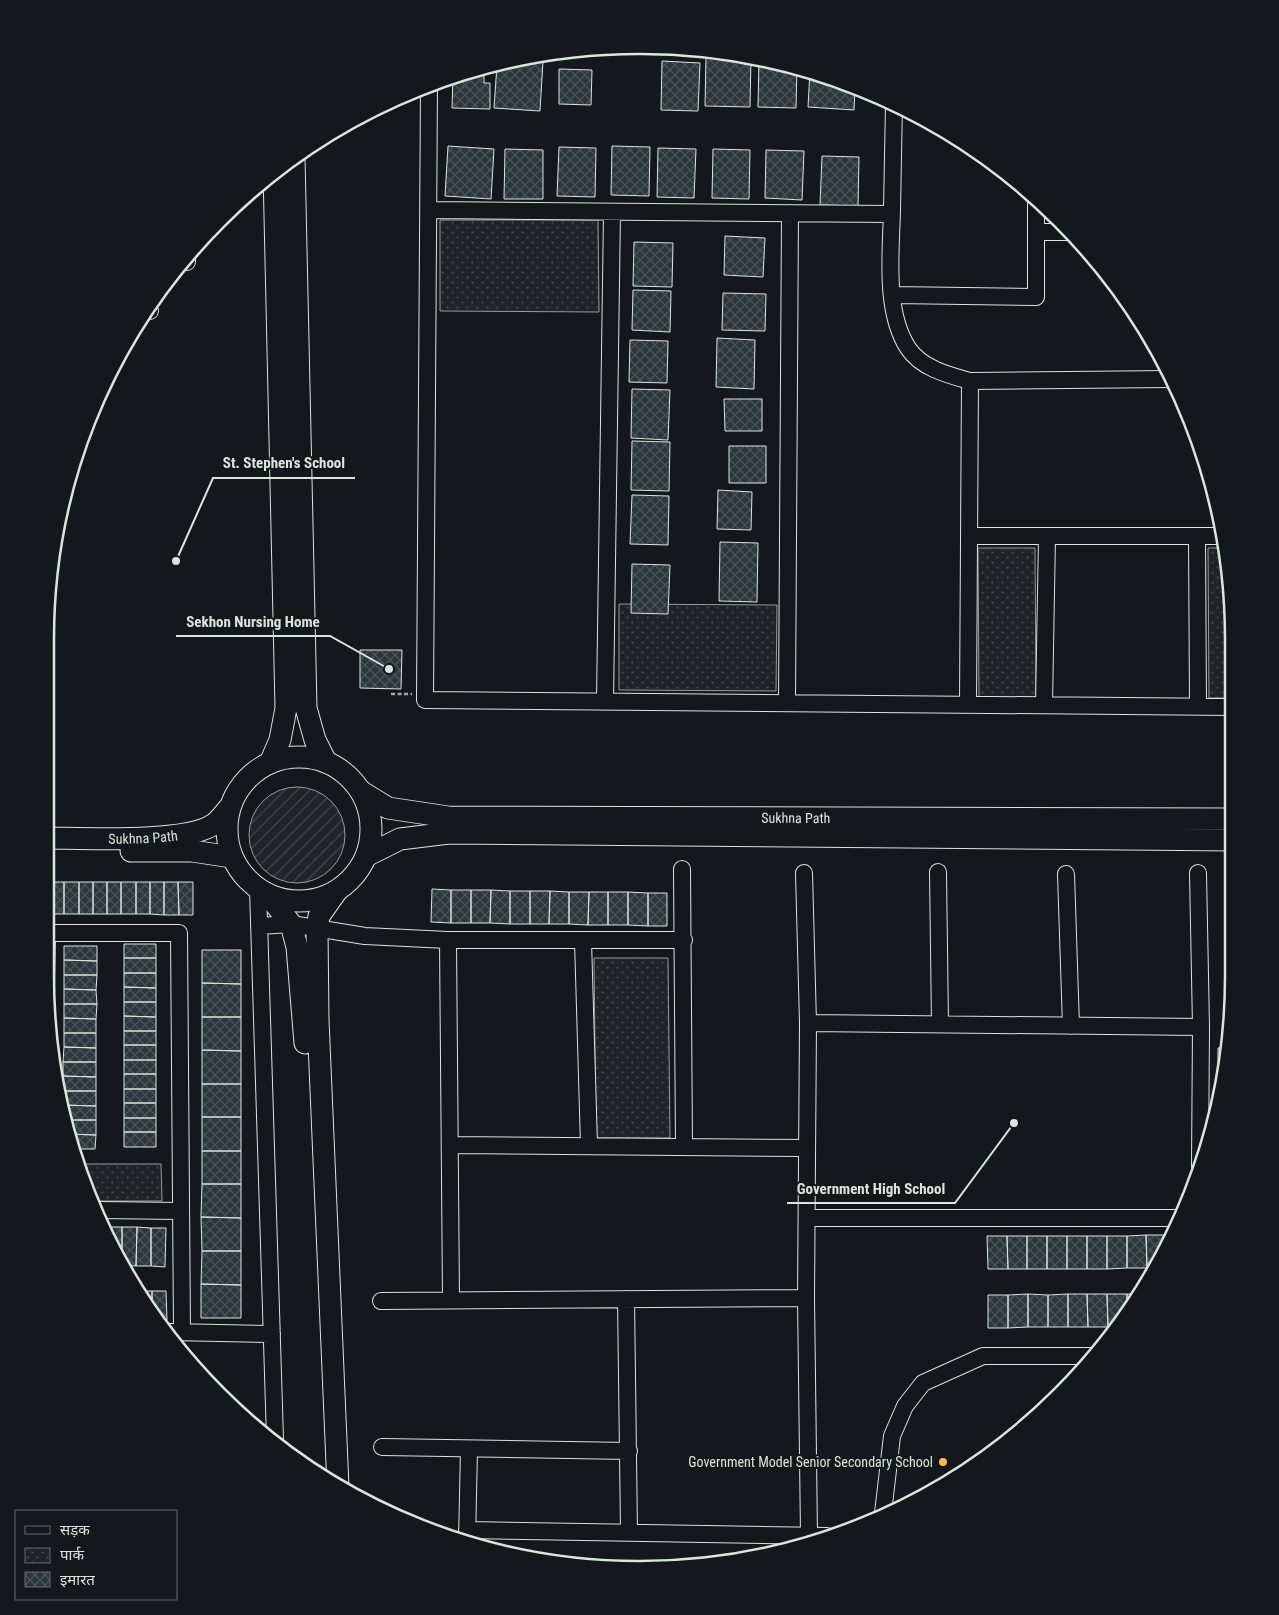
<svg xmlns="http://www.w3.org/2000/svg" width="1279" height="1615" font-family="'Roboto Condensed','Noto Sans Devanagari',sans-serif">
	<style>
		.park { fill: url(#park-dots); stroke: #939e99 }
		.garden { fill: url(#garden-furrows); stroke: #939e99 }
		.building { fill: url(#building-cross-hatch); stroke: #d8e6dc }
		.lines { fill: none; stroke-linecap: round; stroke-linejoin: round }
		.minor-casing { stroke: #d8e6dc; stroke-width: 18 }
		.major-casing { stroke: #d8e6dc; stroke-width: 23 }
		.path { stroke: #9da8a2; stroke-width: 2.5; stroke-dasharray: 4 2.5; stroke-linecap: butt }
		.minor { stroke: #14181c; stroke-width: 16 }
		.major { stroke: #14181c; stroke-width: 21 }
		.poi-dot { fill: #ffb74d; stroke: #14181c; stroke-width: 2 }
		.labels { text-anchor: middle; stroke-width: 4; stroke-linejoin: round; paint-order: stroke }
		.street-label { font-size: 14px; fill: #d8e6dc; stroke: #14181c }
		.poi-label { font-size: 14px; fill: #d8e6dc; stroke: #14181c; text-anchor: end }
		.rim { fill: none; stroke: #d8e6dc; stroke-width: 2.5 }
		.leader { fill: none; stroke: #d8e6dc; stroke-width: 2 }
		.callout-dot { fill: #d8e6dc; stroke: #14181c; stroke-width: 2 }
		.callout-label { font-size: 15px; text-anchor: middle; font-weight: bold; fill: #d8e6dc; stroke: #14181c; stroke-width: 4; stroke-linejoin: round; paint-order: stroke }
	</style>
	<defs>
		<pattern id="park-dots" width="8" height="8" patternUnits="userSpaceOnUse" patternTransform="scale(1.25)"><rect width="8" height="8" fill="#202428"/><path d="M2 2h.1M6 6h.1" fill="none" stroke="#404447" stroke-width="1.8" stroke-linecap="round"/></pattern>
		<pattern id="garden-furrows" width="10" height="10" patternUnits="userSpaceOnUse" patternTransform="scale(1.25)"><rect width="10" height="10" fill="#202428"/><path d="M-1 1l2-2M0 10L10 0M9 11l2-2" fill="none" stroke="#404447"/></pattern>
		<pattern id="building-cross-hatch" width="8" height="8" patternUnits="userSpaceOnUse" patternTransform="scale(1.25)"><rect width="8" height="8" fill="#2c363c"/><path d="M0 0l8 8M0 8l8-8" fill="none" stroke="#4a5358"/></pattern>
	</defs>
	<rect width="100%" height="100%" fill="#14181c"/>
	<path class="park" d="M440,220h158l1,92 -159,-1z
		M978,548h57l1,150h-57z
		M1208,548h16l9,52v98h-24z
		M619,604l158,1 -1,86 -157,-1z
		M594,958h74l2,180h-74z
		M80,1164h81l1,37h-67z"/>
	<path class="garden" d="M249 835a48 48 0 1 1 96 0a48 48 0 1 1-96 0Z"/>
	<path class="building" d="M706,57l45,1 -1,49 -45,-1z
		M522,59l21,2 -3,50 -46,-3 3,-43z
		M759,60l38,7 -1,41 -38,-1z
		M662,61l38,2 -2,48 -37,-1z
		M484,68v15h6v26l-38,-1 1,-32z
		M559,69l33,1 -1,35 -32,-1z
		M810,71l45,18 -1,21 -46,-3z
		M448,146l46,3 -3,50 -46,-3z
		M612,146l38,1 -1,49 -38,-1z
		M559,147l37,1 -1,49 -38,-1z
		M658,148l38,1 -2,49 -37,-1z
		M505,149l38,1v49h-39z
		M713,149l37,1 -1,49 -37,-1z
		M766,150l38,1 -2,49 -37,-2z
		M822,156l37,1 -1,49 -38,-1z
		M725,236l40,2 -2,39 -39,-2z
		M634,242l39,1 -1,44 -39,-1z
		M633,290l38,1 -1,41 -38,-2z
		M723,293l43,1 -1,37 -43,-1z
		M717,338l38,2 -1,49 -38,-2z
		M630,340l38,1 -1,42 -38,-1z
		M632,389l38,1 -2,50 -37,-2z
		M724,399h38v32h-37z
		M632,441l38,1 -1,49 -38,-1z
		M729,446h37v37h-37z
		M718,490l34,2 -1,38 -34,-1z
		M632,495l37,1 -1,49 -38,-1z
		M720,542l38,1 -1,59 -38,-1z
		M632,564l38,1 -2,49 -37,-1z
		M360,650h42l-1,39 -41,-1z
		M45,882h5v32h-5z
		M50,882h14v32h-14z
		M64,882h15v32h-15z
		M79,882h14v32h-14z
		M93,882h14v32h-14z
		M107,882h14v32h-14z
		M121,882h15v32h-15z
		M136,882h14v32h-14z
		M150,882h14v33l-14,-1z
		M164,882h14l1,33h-15z
		M178,882h15v33h-14z
		M432,889l19,1v33l-20,-1z
		M451,890h20v33h-20z
		M471,890h20l-1,33h-19z
		M491,890l19,1v33l-20,-1z
		M510,891h20v33h-20z
		M530,891h20l-1,33h-19z
		M550,891l19,1v32h-20z
		M569,892h20l-1,33 -19,-1z
		M589,892h19v33h-20z
		M608,892h20v33h-20z
		M628,892l20,1v33l-20,-1z
		M648,893h19v33h-19z
		M124,944h32v14h-32z
		M64,946h33v15l-33,-1z
		M202,950h39v34l-39,-1z
		M124,958h32v15h-32z
		M64,960l33,1v14h-33z
		M124,973h32v15l-32,-1z
		M64,975h33l-1,15 -32,-1z
		M202,983l39,1v33h-39z
		M124,987l32,1v14h-32z
		M64,989l32,1 1,14h-33z
		M124,1002h32v15l-32,-1z
		M64,1004h33l-1,15 -32,-1z
		M124,1016l32,1v14h-32z
		M202,1017h39v34l-39,-1z
		M64,1018l32,1v14h-32z
		M124,1031h32v14h-32z
		M64,1033h32v15l-32,-1z
		M124,1045h32v15h-32z
		M64,1047l32,1v14h-33z
		M1218,1048h9l-1,13h-8z
		M202,1050l39,1v33h-39z
		M124,1060h32v14h-32z
		M1218,1061h8l-2,14h-6z
		M63,1062h33v15l-33,-1z
		M124,1074h32v15h-32z
		M1218,1075h6l-1,12h-5z
		M63,1076l33,1v14h-33z
		M202,1084h39v33h-39z
		M1218,1087h5l-3,14h-2z
		M124,1089h32v14h-32z
		M63,1091h33v15l-33,-1z
		M124,1103h32v15h-32z
		M63,1105l33,1v14h-32z
		M202,1117h39v34h-39z
		M124,1118h32v14h-32z
		M64,1120h32v15l-29,-1z
		M124,1132h32v15h-32z
		M67,1134l29,1 -1,14h-22z
		M202,1151h39v33h-39z
		M202,1184h39v34l-40,-1z
		M201,1217l40,1v33h-39z
		M108,1227h14v38l-14,-34z
		M122,1227h15l-1,39 -14,-1z
		M137,1227l14,1v38h-15z
		M151,1228h15l-1,39 -14,-1z
		M1146,1235h20v10l-12,23h-7z
		M1146,1235l1,33h-20v-32z
		M1166,1235h5l-5,10z
		M987,1236h20l1,33h-20z
		M1007,1236h20v33h-19z
		M1027,1236h20v33h-20z
		M1047,1236h20v33h-20z
		M1067,1236h20v33h-20z
		M1087,1236h20v33h-20z
		M1107,1236h20v32l-20,1z
		M202,1251h39v34l-40,-1z
		M201,1284l40,1v33h-40z
		M139,1291h13v17z
		M152,1291h14l1,29 -6,1 -9,-13z
		M1028,1294v33l-20,1v-33z
		M1028,1294l20,1v32h-20z
		M1068,1294v33h-20v-32z
		M1068,1294h19l1,33h-20z
		M1087,1294h20l1,33h-20z
		M1107,1294h20v19l-12,14h-7z
		M1127,1294h13l-13,19z
		M988,1295h20v33h-20z"/>
	<g class="lines">
		<defs>
			<path id="minor" d="M429,85l-4,615 808,7
				M894,103c-1,36 -1,71 -2,107 -1,42 -8,101 16,138 13,20 40,27 62,33l200,-2
				M429,210l463,4
				M1036,232h34
				M187,262v-7
				M893,295l143,2v-96
				M147,311h3
				M970,536h252
				M1197,536l1,170
				M605,701l7,-489
				M787,703l3,-490
				M968,704l2,-323
				M1044,705l3,-169
				M682,869l2,278
				M938,872l2,152
				M804,873l4,150 -2,275 3,237
				M1198,873l3,154 -1,139
				M1066,874l5,152
				M258,889l17,550
				M259,926l32,-2 74,12 83,4h236
				M45,933h134l3,399
				M448,940l3,360
				M583,940l6,206
				M46,986l1,-53
				M808,1023l393,4
				M450,1145l356,3
				M99,1210l82,1
				M808,1218h373
				M626,1299l3,233
				M381,1301l425,-3
				M170,1332l102,2
				M382,1447l247,4
				M883,1513l9,-77 13,-30 18,-23 60,-27h107
				M467,1530l360,6
				M467,1542l2,-93"/>
			<g id="major">
				<path d="M294,157l12,551 9,32 11,22"/>
				<circle cx="299" cy="829" r="72"/>
				<path d="M270,763l10,-23 6,-32 -12,-537"/>
				<path id="s1" d="M362,792l26,16 60,9 785,2"/>
				<path id="s2" d="M45,838c37,0 142,6 169,-14 6,-4 11,-12 16,-17"/>
				<path d="M131,851h61l40,6"/>
				<path d="M368,855l32,-16 49,-6 785,7"/>
				<path d="M336,892l-17,24 -2,13 1,91 20,467"/>
				<path d="M267,894l24,30 6,23 8,96"/>
			</g>
		</defs>
		<use href="#minor" class="minor-casing"/>
		<use href="#major" class="major-casing"/>
		<path class="path" d="M391,694h21"/>
		<use href="#minor" class="minor"/>
		<use href="#major" class="major"/>
	</g>
	<circle class="poi-dot" cx="943" cy="1462" r="5"/>
	<g class="labels">
		<g class="street-label">
			<text dy="5" stroke="none"><textPath href="#s1" startOffset="439">Sukhna Path</textPath></text>
			<text dy="5" stroke="none"><textPath href="#s2" startOffset="98">Sukhna Path</textPath></text>
		</g>
		<g class="poi-label">
			<text x="933" y="1467">Government Model Senior Secondary School</text>
		</g>
	</g>
	<path d="M0 0H1279V1615H0ZM639 54H640A585 585 0 0 1 1225 639V976A585 585 0 0 1 640 1561H639A585 585 0 0 1 54 976V639A585 585 0 0 1 639 54Z" fill="#14181c" fill-rule="evenodd"/>
	<path class="rim" d="M639 54H640A585 585 0 0 1 1225 639V976A585 585 0 0 1 640 1561H639A585 585 0 0 1 54 976V639A585 585 0 0 1 639 54Z"/>
	<path class="leader" d="M176 561L213 478H355M389 669L330 636H176M1014 1123L955 1203H787"/>
	<g class="callout-dot">
		<circle cx="176" cy="561" r="5"/>
		<circle cx="389" cy="669" r="5"/>
		<circle cx="1014" cy="1123" r="5"/>
	</g>
	<g class="callout-label">
		<text x="284" y="468">St. Stephen's School</text>
		<text x="253" y="627">Sekhon Nursing Home</text>
		<text x="871" y="1194">Government High School</text>
	</g>
	<rect x="15" y="1510" width="162" height="90" fill="#14181c" stroke="#626a69"/>
	<rect x="25" y="1526" width="25" height="8" fill="#14181c" stroke="#626a69"/>
	<text x="60" y="1535" font-size="15" fill="#d8e6dc">सड़क</text>
	<rect x="25" y="1548" width="25" height="15" fill="url(#park-dots)" stroke="#626a69"/>
	<text x="60" y="1560" font-size="15" fill="#d8e6dc">पार्क</text>
	<rect x="25" y="1572" width="25" height="15" fill="url(#building-cross-hatch)" stroke="#626a69"/>
	<text x="60" y="1585" font-size="15" fill="#d8e6dc">इमारत</text>
</svg>
